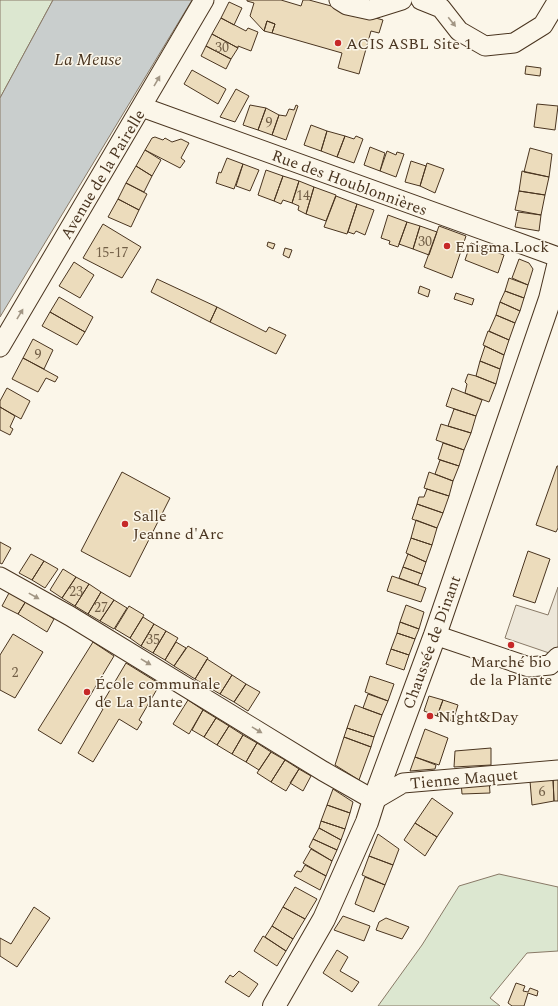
<svg xmlns="http://www.w3.org/2000/svg" width="558" height="1006" font-family="Spectral,serif">
	<style>
		.green { fill: #dce7d0; stroke: #887966 }
		.parking { fill: #ede7d9; stroke: #887966 }
		.water { fill: #c9cecd; stroke: #887966 }
		.building { fill: #ecdcbc; stroke: #4a3520 }
		.lines { fill: none; stroke-linecap: round; stroke-linejoin: round }
		.minor-casing { stroke: #4a3520; stroke-width: 21 }
		.major-casing { stroke: #4a3520; stroke-width: 24 }
		.minor { stroke: #fbf6e9; stroke-width: 19 }
		.major { stroke: #fbf6e9; stroke-width: 22 }
		.oneway { fill: #a29684 }
		.poi-dot { fill: #c62828; stroke: #fbf6e9; stroke-width: 1.5 }
		.labels { text-anchor: middle; stroke-width: 3; stroke-linejoin: round; paint-order: stroke }
		.number-label { font-size: 14px; fill: #725f47 }
		.poi-label { font-size: 16px; fill: #4a3520; stroke: #fbf6e9; text-anchor: start }
		.street-label { font-size: 16px; fill: #4a3520; stroke: #fbf6e9 }
		.water-label { font-size: 17px; font-style: italic; fill: #4a3520; stroke: #fbf6e9 }
	</style>
	<rect width="100%" height="100%" fill="#fbf6e9"/>
	<path class="green" d="M0,0h53l-53,98z
		M499,874l59,13v64l-31,2 -37,45 10,8h-122l44,-61 37,-59z"/>
	<path class="parking" d="M558,587v69l-53,-18 11,-33 32,10z"/>
	<path class="water" d="M53,0h139l-192,317v-219z"/>
	<path class="building" d="M247,0h34l20,6 2,-6h6l74,20 -4,13 -8,-2 -12,43 -21,-6 4,-15 -70,-20 3,-9 -8,-3 -3,10 -14,-15 4,-13 -7,-2z
		M229,2l13,6 -8,17 -13,-7z
		M221,18l25,13 2,-3 10,4 -7,19 -13,-5v2l-26,-14z
		M267,21l8,3 -3,9 -8,-2z
		M212,34l26,14 -7,11 -25,-13z
		M206,46l25,13 -5,10 -25,-13z
		M526,66l15,2 -1,8 -15,-2z
		M192,70l34,19 -8,15 -34,-20z
		M236,89l13,7 -14,26 -15,-5z
		M537,104l21,2 -3,24 -21,-3z
		M250,105l16,3 -8,22 -15,-5z
		M296,105l2,1 -12,34 -14,-5 7,-20 7,1 3,-7 5,1z
		M266,108l13,7 -7,20 -14,-5z
		M311,125l16,6 -6,20 -17,-6z
		M327,131l18,5 -8,21 -16,-6z
		M345,136l9,3 2,-3 7,3 -9,24 -17,-6z
		M155,137l8,3 2,-2 7,4 9,-3 8,4 -8,15 4,3 -5,7 -35,-18 7,-12z
		M370,147l15,6 -5,18 -16,-6z
		M530,148l22,6 -3,23 -25,-5z
		M145,150l16,10 -9,16 -16,-10z
		M387,151l9,4 1,-3 7,2 -8,23 -16,-6z
		M227,158l16,6 -9,25 -18,-6 3,-11 2,1z
		M411,161l15,5 -6,20 -15,-4z
		M427,163l17,6 -9,24 -15,-7z
		M243,164l16,6 -9,21 -14,-5z
		M136,166l16,10 -8,16 -18,-9z
		M266,170l17,6 -9,25 -16,-6z
		M522,171l27,6 -4,18 -26,-4z
		M283,176l16,5 -7,22 -9,-3 -2,4 -7,-3z
		M299,181l15,6 -8,27 -8,-4 1,-4 -7,-3z
		M126,183l21,11 -8,16 -21,-11z
		M314,187l22,8 -10,26 -20,-7z
		M519,191l26,4 -4,20 -26,-5z
		M336,196l21,8 -10,30 -23,-7z
		M118,199l21,11 -8,17 -23,-10z
		M357,204l17,6 -9,25 -9,-4 -2,3 -6,-2z
		M518,212l23,3 -2,16 -24,-4z
		M388,215l19,7 -9,25 -9,-3 1,-3 -9,-3z
		M407,222l13,4 -7,23 -14,-5z
		M103,224l38,23 -19,31 -39,-20z
		M420,226l17,6 -8,23 -16,-6z
		M439,226l27,10 -14,42 -28,-11z
		M268,242l7,2 -2,5 -6,-3z
		M471,243l33,12 -6,18 -33,-13z
		M285,248l7,2 -3,8 -6,-3z
		M519,259l10,4 4,6 -5,16 -16,-7z
		M74,262l20,13 -14,23 -21,-12z
		M509,278l19,7 -4,13 -19,-7z
		M157,279l60,28 -7,15 -59,-30z
		M420,286l10,4 -2,7 -10,-4z
		M505,291l19,7 -4,13 -20,-9z
		M456,293l18,6 -2,6 -18,-6z
		M59,297l34,20 -8,15 -35,-20z
		M500,302l20,9 -5,12 -19,-8z
		M217,307l49,25 3,-5 17,8 -10,19 -66,-32z
		M50,312l35,20 -8,13 -35,-19z
		M496,315l19,8 -6,17 -20,-9z
		M488,331l21,9 -5,15 -21,-10z
		M33,339l20,11 -9,19 -21,-11z
		M485,346l19,9 -4,14 -20,-8z
		M23,358l35,19 -3,5 -9,-4 -8,14 -26,-13z
		M480,361l20,8 -4,15 -20,-8z
		M468,374l8,2 20,8 -7,18 -24,-9 2,-9 -2,-2z
		M7,388l23,13 -9,18 -21,-12v-6z
		M452,388l30,12 -6,16 -30,-10z
		M0,407l15,9 -5,11 3,2 -3,6 -10,-5z
		M454,409l22,7 -5,17 -23,-7z
		M441,424l30,9 -7,17 -28,-10z
		M443,443l21,7 -5,16 -21,-7z
		M440,460l19,6 -6,15 -18,-7z
		M557,466h1v62l-2,4 -20,-7z
		M122,472l48,26 -40,79 -49,-26z
		M429,472l24,9 -4,15 -25,-8z
		M427,489l22,7 -6,17 -26,-9 2,-7h5z
		M417,504l26,9 -6,15 -25,-9z
		M416,520l21,8 -5,17 -21,-7z
		M411,538l21,7 -6,17 -20,-9z
		M0,542l11,6 -9,16 -2,-1z
		M528,551l22,8 -15,44 -22,-7z
		M31,554l13,7 -12,19 -13,-7z
		M408,554l18,8 -4,12 -19,-7z
		M44,561l14,8 -13,19 -13,-8z
		M403,567l19,7 -4,11 -19,-7z
		M63,569l13,8 -14,21 -12,-8z
		M392,576l34,12 -5,14 -34,-11z
		M76,577l13,7 -14,22 -13,-8z
		M89,584l12,8 -13,22 -13,-8z
		M101,592l13,8 -14,21 -12,-7z
		M9,593l17,8 -8,13 -16,-8z
		M114,600l13,8 -13,21 -14,-8z
		M26,601l28,18 -7,13 -29,-18z
		M406,605l18,7 -5,17 -19,-7z
		M129,606l15,9 -14,23 -15,-9z
		M143,617l11,7 -13,22 -11,-8z
		M400,622l19,7 -4,10 -18,-6z
		M154,624l12,7 -13,22 -12,-7z
		M166,631l12,7 -13,22 -12,-7z
		M397,633l18,6 -6,16 -18,-6z
		M13,634l30,18 -28,46 -15,-8v-35z
		M93,642l21,14 -53,88 -23,-14z
		M176,642l10,6 -12,18 -9,-6z
		M188,646l20,12 -13,21 -21,-13z
		M391,649l18,6 -5,15 -18,-6z
		M207,659l25,16 -12,19 -25,-15z
		M126,663l34,21 -21,36 3,2 -5,8 -18,-11 -26,43 -15,-9 25,-44 -3,-2z
		M232,675l14,9 -12,18 -14,-8z
		M370,676l24,8 -6,17 -23,-9z
		M246,684l14,8 -12,19 -14,-9z
		M368,694l20,7 -6,14 -19,-7z
		M429,696l14,4 -6,16 -13,-5z
		M188,700l15,10 -14,24 -16,-10z
		M443,700l15,5 -5,16 -16,-5z
		M355,705l27,10 -8,22 -27,-9z
		M203,710l13,8 -12,19 -12,-7z
		M216,718l13,8 -12,19 -13,-8z
		M229,726l14,9 -11,19 -15,-9z
		M347,728l27,9 -3,10 -27,-10z
		M425,729l23,9 -9,27 -24,-8z
		M243,735l14,8 -11,19 -14,-8z
		M344,737l27,10 -12,33 -24,-15z
		M257,743l14,9 -12,18 -13,-8z
		M491,748v17l-37,2 1,-16z
		M271,752l14,8 -14,22 -14,-9z
		M415,757l21,8 -1,4 -25,2z
		M285,760l14,9 -13,22 -15,-9z
		M299,769l12,7 -8,15 -13,-8z
		M553,778h5v23h-4z
		M553,779l1,22 -22,4 -2,-24z
		M489,780l1,13 -28,1 -1,-12z
		M333,789l20,13 -3,11 -23,-8z
		M432,798l21,15 -16,24 -22,-14z
		M327,805l23,8 -5,16 -24,-8z
		M321,821l24,8 -4,11 -22,-12z
		M415,823l22,14 -12,19 -21,-16z
		M319,828l22,12 -4,10 -24,-11z
		M378,834l21,15 -6,16 -24,-9z
		M313,839l24,11 -5,11 -23,-14z
		M311,849l21,12 -6,15 -23,-13z
		M369,856l24,9 -8,20 -23,-10z
		M305,865l21,11 -6,14 -26,-14 3,-5 4,1z
		M365,877l20,8 -11,27 -19,-8z
		M295,887l22,12 -12,20 -22,-12z
		M34,907l16,11 -33,49 -17,-11v-18l11,6z
		M283,907l22,12 -12,20 -21,-13z
		M343,916l27,10 -6,15 -30,-11z
		M386,918l23,9 -7,12 -26,-9 3,-8z
		M272,926l21,13 -7,12 -21,-14z
		M263,936l23,15 -9,15 -23,-15z
		M337,950l11,7 -8,14 19,11 -7,10 -29,-19z
		M239,971l19,13 -9,13 -24,-15 5,-7 3,2z
		M516,983l9,3 -2,5 5,1 2,-4 8,3 -1,5 -9,-3 -4,13h-12l-4,-3z"/>
	<g class="lines">
		<defs>
			<path id="minor" d="M339,0l8,5 23,5 32,-10
				M421,0l20,8 18,23 26,15 29,-3 29,-18 15,-25
				M142,107l416,150
				M0,347l204,-347
				M0,577l70,39 253,155 51,29 29,-17 155,-13
				M435,635l94,32 21,-2 8,-8"/>
			<path id="major" d="M274,1006l50,-87 43,-97 7,-22 61,-165 115,-336 8,-33"/>
		</defs>
		<use href="#minor" class="minor-casing"/>
		<use href="#major" class="major-casing"/>
		<use href="#minor" class="minor"/>
		<use href="#major" class="major"/>
	</g>
	<defs><path id="oneway-solid" d="M-6-.8H1V-3.2L6.5 0L1 3.2V.8H-6Z"/></defs>
	<g class="oneway">
		<use href="#oneway-solid" transform="translate(452 22) rotate(51)"/>
		<use href="#oneway-solid" transform="translate(157 81) rotate(-60)"/>
		<use href="#oneway-solid" transform="translate(20 314) rotate(-59)"/>
		<use href="#oneway-solid" transform="translate(34 596) rotate(29)"/>
		<use href="#oneway-solid" transform="translate(146 662) rotate(31)"/>
		<use href="#oneway-solid" transform="translate(257 730) rotate(31)"/>
	</g>
	<g class="poi-dot">
		<circle cx="338" cy="43" r="4"/>
		<circle cx="447" cy="246" r="4"/>
		<circle cx="125" cy="524" r="4"/>
		<circle cx="511" cy="645" r="4"/>
		<circle cx="87" cy="692" r="4"/>
		<circle cx="430" cy="716" r="4"/>
	</g>
	<g class="labels">
		<g class="number-label">
			<text x="222" y="52">30</text>
			<text x="269" y="127">9</text>
			<text x="303" y="200">14</text>
			<text x="425" y="246">30</text>
			<text x="112" y="257">15-17</text>
			<text x="38" y="359">9</text>
			<text x="76" y="596">23</text>
			<text x="101" y="612">27</text>
			<text x="153" y="644">35</text>
			<text x="15" y="677">2</text>
			<text x="542" y="796">6</text>
		</g>
		<g class="poi-label">
			<text x="346" y="49">ACIS ASBL Site 1</text>
			<text x="455" y="252">Enigma Lock</text>
			<text x="133" y="521">Salle<tspan x="133" dy="18">Jeanne d'Arc</tspan></text>
			<text x="511" y="667" text-anchor="middle">Marché bio<tspan x="511" dy="18">de la Plante</tspan></text>
			<text x="95" y="689">École communale<tspan x="95" dy="18">de La Plante</tspan></text>
			<text x="438" y="722">Night&amp;Day</text>
		</g>
		<g class="street-label">
			<text transform="translate(102 174) rotate(-59)" y="6">Avenue de la Pairelle</text>
			<text transform="translate(350 182) rotate(20)" y="6">Rue des Houblonnières</text>
			<text transform="translate(431 642) rotate(-70)" y="6">Chaussée de Dinant</text>
			<text transform="translate(464 778) rotate(-5)" y="6">Tienne Maquet</text>
		</g>
		<g class="water-label">
			<text x="88" y="65">La Meuse</text>
		</g>
	</g>
</svg>
